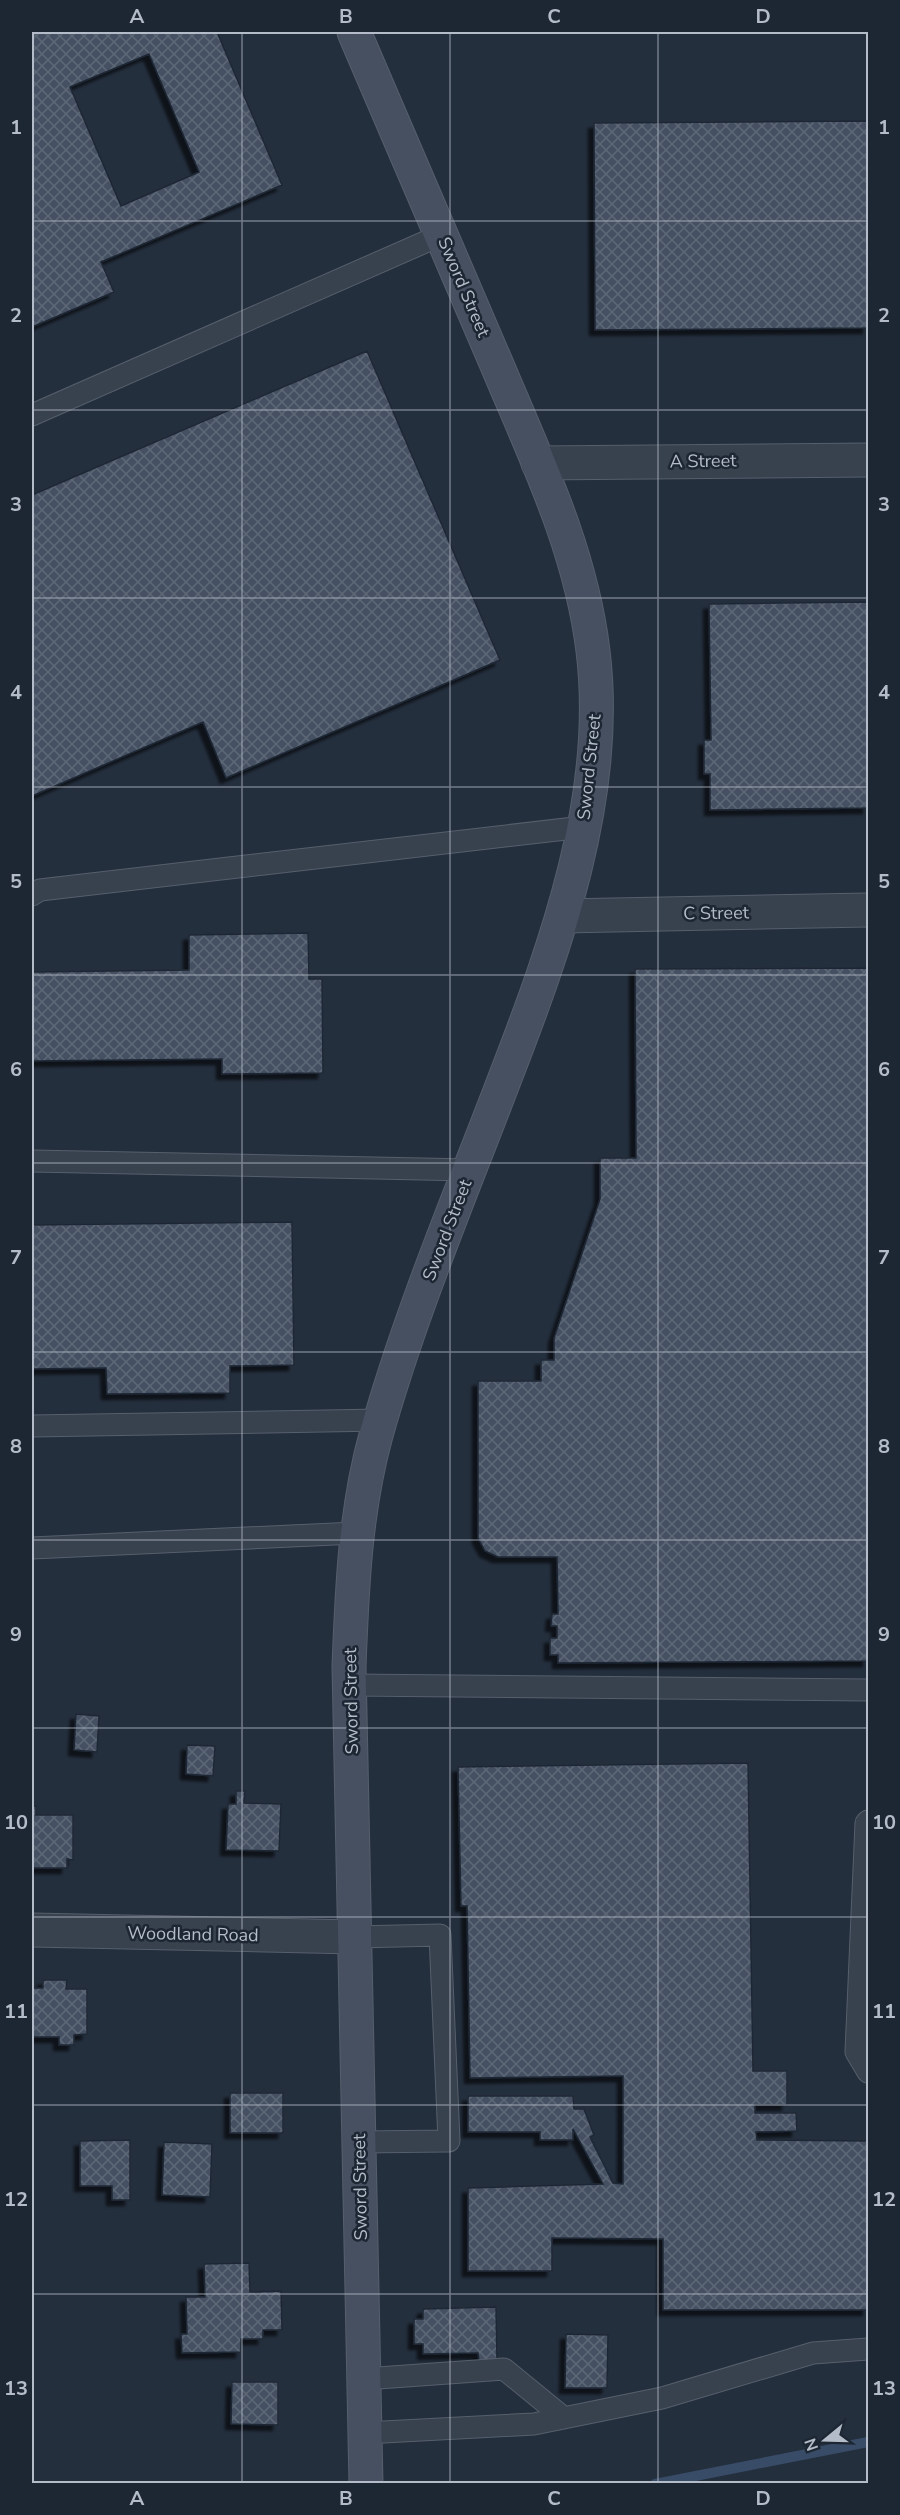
<svg xmlns="http://www.w3.org/2000/svg" width="900" height="2515" font-family="'Nunito Sans',sans-serif">
	<style>
		.lines { fill: none; stroke-linecap: round; stroke-linejoin: round }
		.stream { stroke: #394c67; stroke-width: 10 }
		.building { fill: url(#building-cross-hatch); stroke: #1f2835; stroke-width: 1.5; fill-rule: evenodd; filter: url(#shadow) }
		.lane-casing { stroke: #565f6c; stroke-width: 23 }
		.street-casing { stroke: #565f6c; stroke-width: 35 }
		.secondary-casing { stroke: #565f6c; stroke-width: 35 }
		.lane { stroke: #38414e; stroke-width: 21 }
		.street { stroke: #38414e; stroke-width: 33 }
		.secondary { stroke: #465061; stroke-width: 33 }
		.grid { fill: none; stroke: #b4bcc9; stroke-width: 1.5; stroke-opacity: 0.55 }
		.labels { text-anchor: middle; stroke-width: 5; stroke-linejoin: round; paint-order: stroke }
		.street-label { font-size: 18px; fill: #b4bcc9; stroke: #1d2633 }
		.neatline { fill: none; stroke: #b4bcc9; stroke-width: 2 }
		.grid-label { font-size: 20px; text-anchor: middle; font-weight: bold; fill: #b4bcc9 }
	</style>
	<defs>
		<pattern id="building-cross-hatch" width="8" height="8" patternUnits="userSpaceOnUse" patternTransform="scale(1.5)"><rect width="8" height="8" fill="#455162"/><path d="M0 0l8 8M0 8l8-8" fill="none" stroke="#5d6877"/></pattern>
		<filter id="shadow"><feDropShadow dx="-5.5" dy="5.5" stdDeviation="1.5" flood-color="#0009"/></filter>
	</defs>
	<rect width="100%" height="100%" fill="#242f3e"/>
	<g class="lines">
		<path class="stream" d="M655,2484l213,-42"/>
	</g>
	<path class="building" d="M32,32h185l65,153 -181,77 13,30 -82,35zM149,54l50,118 -78,34 -51,-119z
		M868,121v207l-273,2 -1,-207z
		M367,351l133,309 -274,118 -23,-56 -171,74v-301z
		M868,602v206l-158,2v-36h-6v-34h7l-2,-136z
		M308,933l1,46h13l1,94 -101,1v-15l-190,2v-89l157,-2v-35z
		M868,968v693l-310,2v-8h-8v-17h7v-12h-6l1,-12h6l-1,-57h-59l-13,-6 -7,-13v-157h63v-21h13v-22l46,-139v-41h36l-1,-189z
		M292,1222l2,143 -64,1v27l-123,1 -1,-26 -74,1v-144z
		M76,1714l23,2 -2,36 -23,-2z
		M187,1745l28,1 -2,30 -27,-2z
		M748,1763l5,308h34v34h-32v8h41l1,18 -41,1 1,8 111,1v169h-205v-71l-111,-1v33h-84v-83l135,-4 -30,-55v11h-33v-8h-72v-36h105l1,13h10l10,26 -4,2 23,46 10,1v-108l-153,2 -3,-172h-6l-3,-139z
		M236,1791h9l-1,12 37,1 -2,47 -53,-1 2,-46h8z
		M32,1806h4v9h37v45l-6,-1v9h-35z
		M43,1980h24l-1,9h21v45l-13,1v10h-15v-8h-27v-49h11z
		M230,2093h53v40h-53z
		M130,2140v60h-18v-14h-32v-45z
		M164,2142l48,2 -2,53 -48,-2z
		M249,2263l1,29 31,-1 1,39h-19v9h-22v13l-59,1 -1,-19h6l-1,-37h19l-1,-33z
		M496,2307l1,54h-18l-1,-8 -55,1v-10h-9v-25h9v-10z
		M566,2334l42,1 -1,53h-42z
		M232,2382h46v43l-47,-1z"/>
	<g class="lines">
		<defs>
			<path id="lane" d="M32,415l409,-180
				M32,895l8,-5 543,-63
				M32,1161l438,9
				M32,1426l349,-6
				M32,1548l324,-15
				M350,1685l518,5
				M868,1821l-2,2 -10,229 12,20
				M355,1937l85,-2 9,206 -90,1
				M364,2379l140,-10 60,49
				M365,2433l169,-9 128,-26 151,-45 55,-4"/>
			<path id="street" d="M538,463l330,-3
				M563,916l305,-6
				M32,1930l323,7"/>
			<path id="secondary" d="M354,32c48,111 95,222 143,333 39,93 84,185 96,286 18,144 -37,295 -88,427 -45,118 -95,236 -129,357 -21,76 -24,154 -27,231l17,818"/>
		</defs>
		<use href="#lane" class="lane-casing"/>
		<use href="#street" class="street-casing"/>
		<use href="#secondary" class="secondary-casing"/>
		<use href="#lane" class="lane"/>
		<use href="#street" class="street"/>
		<use href="#secondary" class="secondary"/>
	</g>
	<path class="grid" d="M242,32v2452M450,32v2452M658,32v2452M32,221h836M32,410h836M32,598h836M32,787h836M32,975h836M32,1163h836M32,1352h836M32,1540h836M32,1728h836M32,1917h836M32,2105h836M32,2294h836"/>
	<g class="labels">
		<g class="street-label">
			<text transform="translate(464 287) rotate(67)" y="6">Sword Street</text>
			<text transform="translate(703 461) rotate(-1)" y="6">A Street</text>
			<text transform="translate(589 767) rotate(-84)" y="6">Sword Street</text>
			<text transform="translate(716 913) rotate(-1)" y="6">C Street</text>
			<text transform="translate(447 1230) rotate(-69)" y="6">Sword Street</text>
			<text transform="translate(351 1701) rotate(-91)" y="6">Sword Street</text>
			<text transform="translate(193 1934) rotate(1)" y="6">Woodland Road</text>
			<text transform="translate(360 2187) rotate(-91)" y="6">Sword Street</text>
		</g>
	</g>
	<rect width="900" height="2515" fill="none" stroke="#1d2633" stroke-width="66"/>
	<g transform="translate(825 2440) rotate(251)" stroke="#1d2633" stroke-width="4.5" paint-order="stroke">
	<path d="M0-4.5L10 22L0 15L-10 22Z" fill="#b4bcc9"/>
	<text y="-9" font-size="16" font-weight="bold" text-anchor="middle" fill="#b4bcc9">N</text>
	</g>
	<rect x="33" y="33" width="834" height="2449" class="neatline"/>
	<g class="grid-label">
		<text x="137" y="23">A</text>
		<text x="346" y="23">B</text>
		<text x="554" y="23">C</text>
		<text x="763" y="23">D</text>
		<text x="16" y="134">1</text>
		<text x="884" y="134">1</text>
		<text x="16" y="322">2</text>
		<text x="884" y="322">2</text>
		<text x="16" y="511">3</text>
		<text x="884" y="511">3</text>
		<text x="16" y="699">4</text>
		<text x="884" y="699">4</text>
		<text x="16" y="888">5</text>
		<text x="884" y="888">5</text>
		<text x="16" y="1076">6</text>
		<text x="884" y="1076">6</text>
		<text x="16" y="1264">7</text>
		<text x="884" y="1264">7</text>
		<text x="16" y="1453">8</text>
		<text x="884" y="1453">8</text>
		<text x="16" y="1641">9</text>
		<text x="884" y="1641">9</text>
		<text x="16" y="1829">10</text>
		<text x="884" y="1829">10</text>
		<text x="16" y="2018">11</text>
		<text x="884" y="2018">11</text>
		<text x="16" y="2206">12</text>
		<text x="884" y="2206">12</text>
		<text x="16" y="2395">13</text>
		<text x="884" y="2395">13</text>
		<text x="137" y="2505">A</text>
		<text x="346" y="2505">B</text>
		<text x="554" y="2505">C</text>
		<text x="763" y="2505">D</text>
	</g>
</svg>
